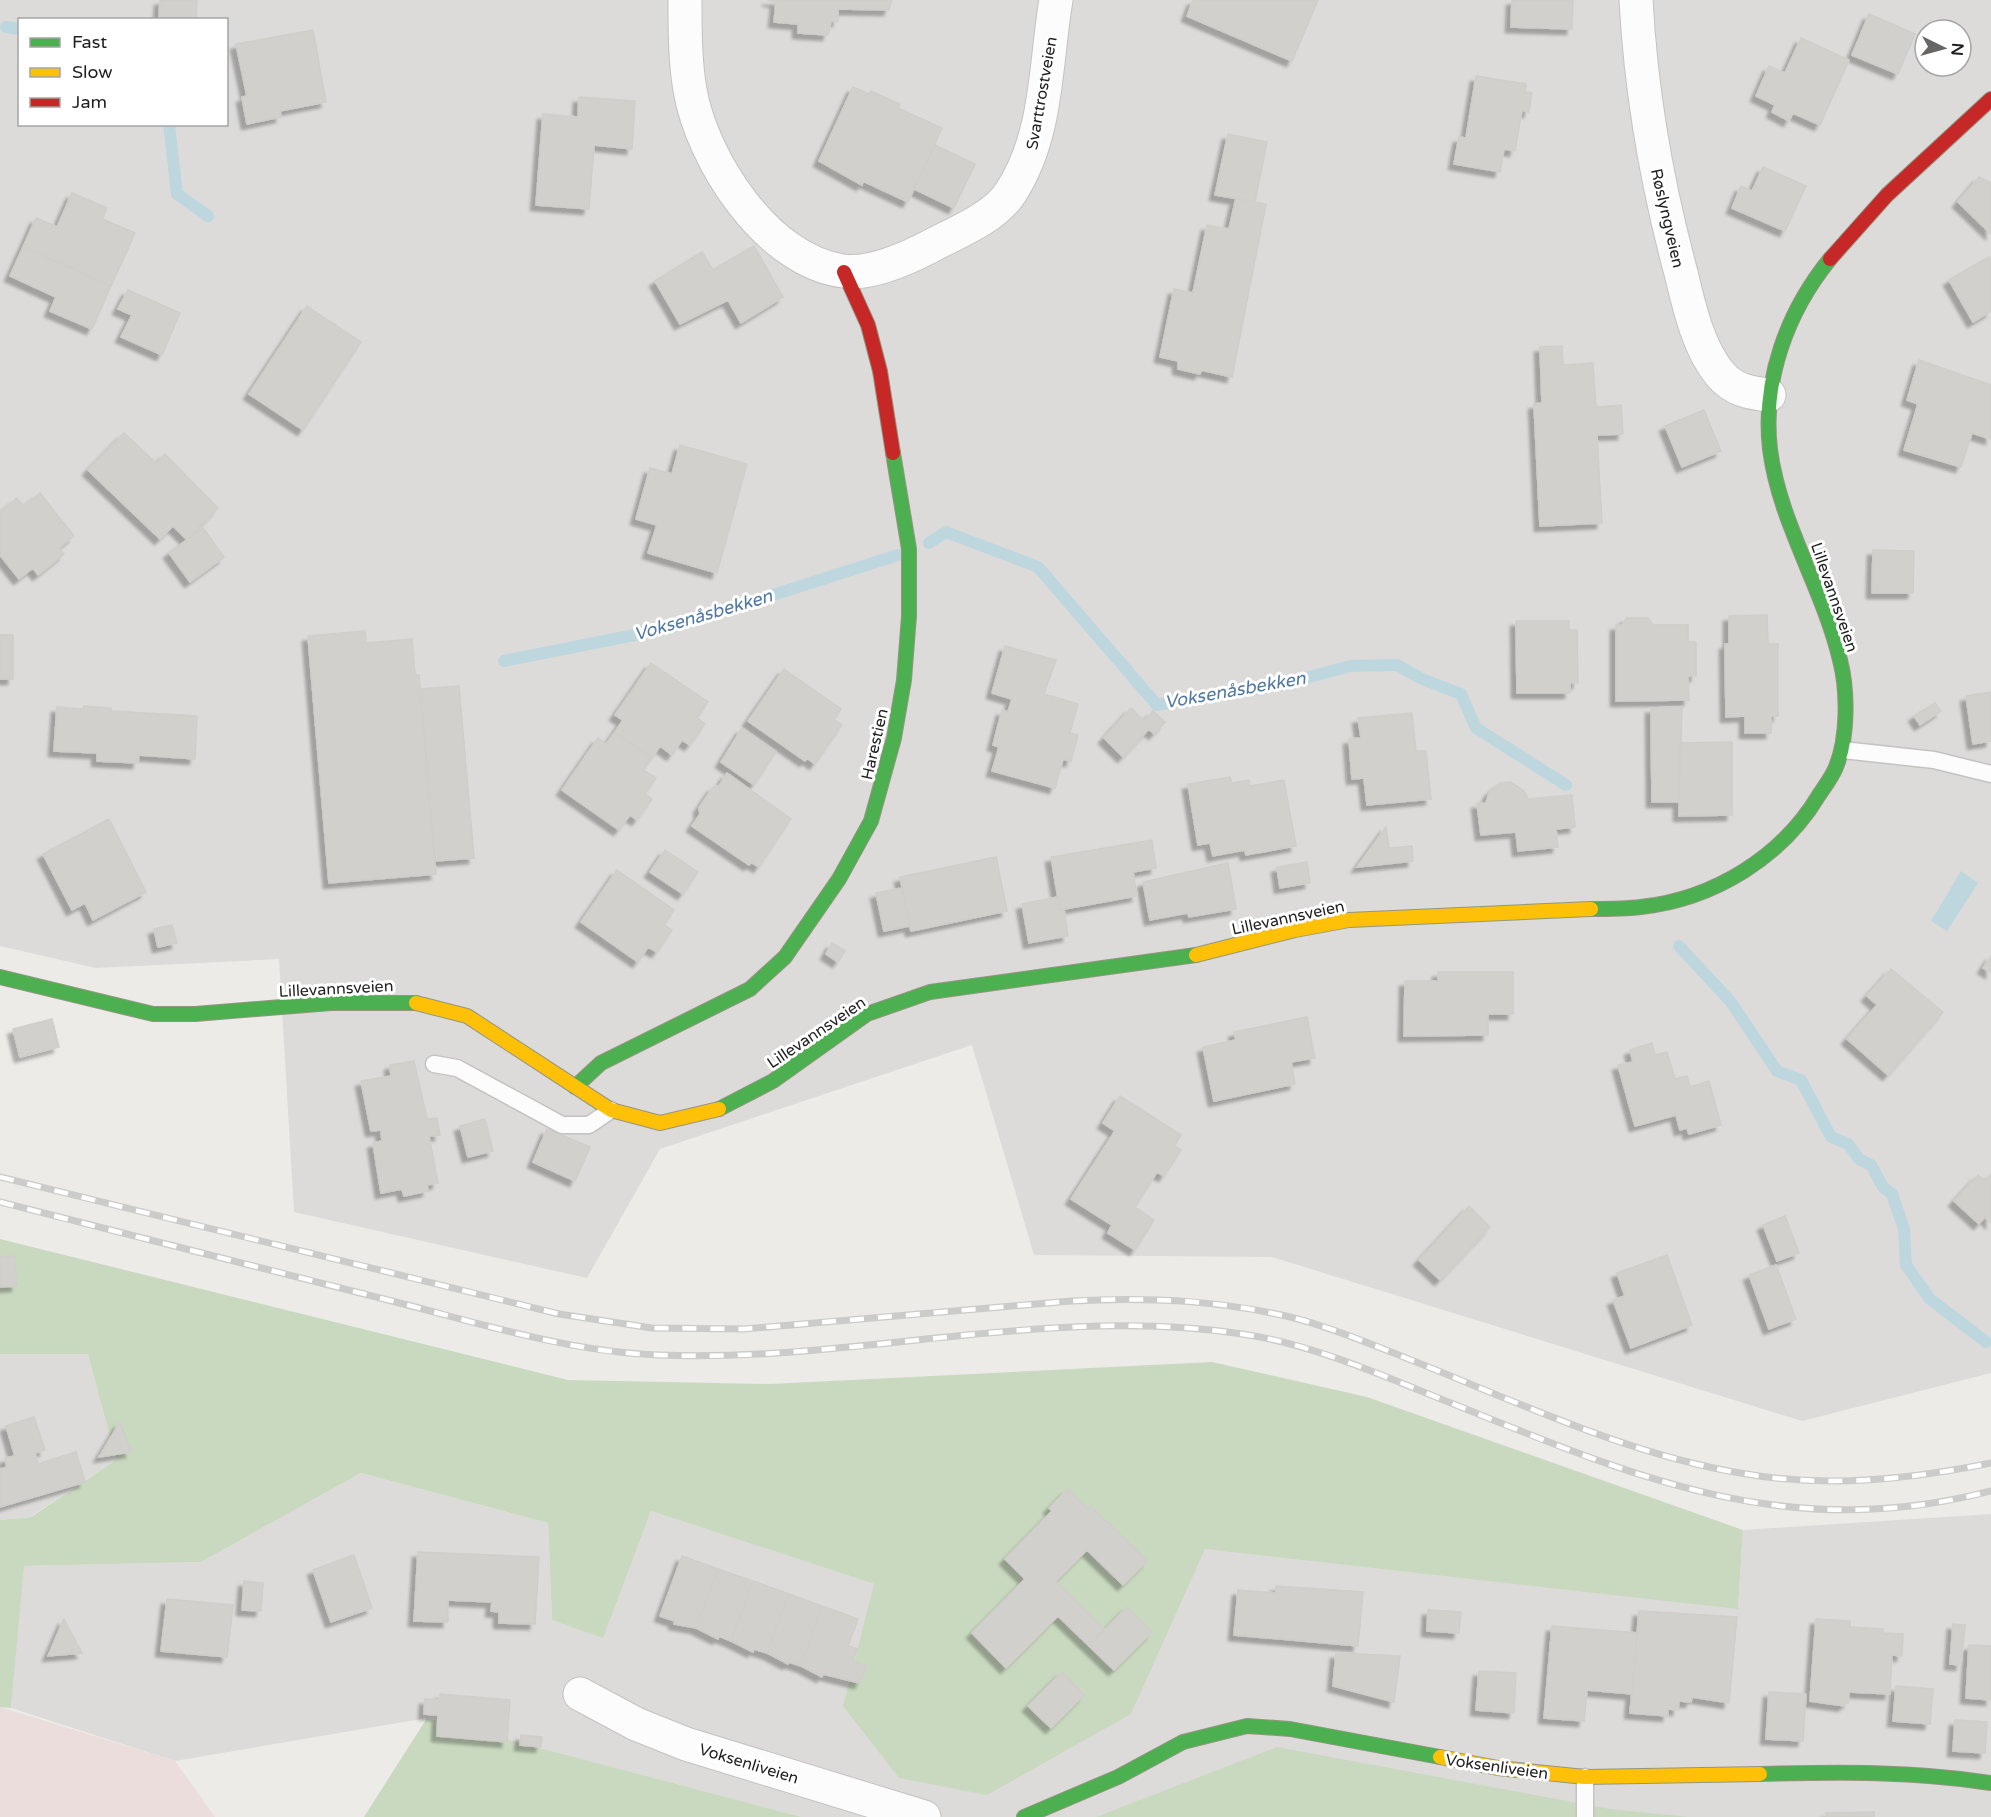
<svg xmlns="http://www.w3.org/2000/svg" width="1991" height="1817" font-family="'Varela Round',sans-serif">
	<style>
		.residential { fill: #dcdbd9; fill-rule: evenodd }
		.commercial { fill: #eadddb }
		.forest { fill: #c9d9bf }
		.water { fill: #bed7de }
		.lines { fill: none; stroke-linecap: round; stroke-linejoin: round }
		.stream { stroke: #bed7de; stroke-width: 12 }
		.building { fill: #d2d0cd; stroke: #d0cdca; stroke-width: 1.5; filter: url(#shadow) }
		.lane-casing { stroke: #c4c3c2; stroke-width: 19 }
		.street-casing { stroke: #c4c3c2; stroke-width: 35 }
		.fast-casing { stroke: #949581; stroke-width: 16 }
		.slow-casing { stroke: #949581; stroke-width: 16 }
		.jam-casing { stroke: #949581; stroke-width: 16 }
		.lane { stroke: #fcfcfc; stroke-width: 16 }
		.street { stroke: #fcfcfc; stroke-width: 33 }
		.fast { stroke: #4caf50; stroke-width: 14 }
		.slow { stroke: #ffc107; stroke-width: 14 }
		.jam { stroke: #c62828; stroke-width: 14 }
		.rail-casing { stroke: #cbcbca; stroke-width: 7 }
		.rail { stroke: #fff; stroke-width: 4.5; stroke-dasharray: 14; stroke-linecap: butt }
		.labels { text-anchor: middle; stroke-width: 6; stroke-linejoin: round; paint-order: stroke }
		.street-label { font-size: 16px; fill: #1f1f1f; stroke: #fff }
		.water-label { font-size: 18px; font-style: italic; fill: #5078a0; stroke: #fff }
	</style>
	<defs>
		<filter id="shadow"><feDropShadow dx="-5.5" dy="5.5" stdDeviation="1.5" flood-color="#0004"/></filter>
	</defs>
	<rect width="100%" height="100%" fill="#edebe8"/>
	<path class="residential" d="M0,0h1991v1373l-189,48 -530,-164 -238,-2 -62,-210 -312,104 -73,129 -293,-66 -15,-253 -183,9 -96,-22zM20,20h206v104h-206zM1925,30h36v36h-36z
		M0,1354h88l28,106 -86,57 -30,3z
		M1016,1430l722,179 5,-79 248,-16v303h-1189l-375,-99 -252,43 -164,-53 12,-142 178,-4 160,-89 187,50 4,97 51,17 48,-126 223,73z"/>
	<path class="commercial" d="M0,1707l175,54 40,56h-215z"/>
	<path class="forest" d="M0,1239l568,141 202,4 442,-22 155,35 376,133 -5,79 -533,-60 -74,165 -144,81 -88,-17 -56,-72 31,-122 -223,-73 -48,127 -51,-18 -4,-97 -187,-50 -160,89 -177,4 -13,142 -11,-1v-187l31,-3 85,-57 -28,-106h-88z
		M427,1718l375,99h-438z
		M1277,1747l333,62 79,8h-593z"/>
	<path class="water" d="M1961,871l17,12 -31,48 -16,-10z"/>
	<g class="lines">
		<path class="stream" d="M6,27l14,2
			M169,124l8,70 31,22
			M929,543l17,-11 92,35 119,138 123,-20 70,-19 47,-1 25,14 39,15 15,34 90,57
			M504,661l166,-33 228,-73
			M1679,946l52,56 46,69 24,9 30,57 17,7 11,15 12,6 12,22 9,7 12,35 2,36 24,34 56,43"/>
	</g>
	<path class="building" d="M160,0h37l-1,20h-37z
		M767,0h125l-3,10 -51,-1v12h-7l-3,14 -30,-2v-9l-24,-2 2,-20z
		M1193,0h125l-26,61 -105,-45z
		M1512,0h61l-1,29 -61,-2z
		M1869,14l46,20 -17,40 -46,-19z
		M313,30l13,72 -46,9 1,6 -34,7 -5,-27 5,-1 -11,-52z
		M1801,38l48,22 -29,65 -27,-12 -4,8 -17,-9 3,-7 -19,-9 13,-30 16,7z
		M1476,76l50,8 -1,8 7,1 -3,19 -7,-2 -7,41 -11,-2 -4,23 -46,-8 5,-27 7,1z
		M853,87l16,7 2,-3 29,13 -2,4 44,20 -34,74 -45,-21 -1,4 -43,-24z
		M579,97l56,4 -3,48 -38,-4 -5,64 -53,-4 7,-91 35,3z
		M1228,134l39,8 -12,60 -40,-7z
		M935,145l40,19 -21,44 -40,-19z
		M1763,167l43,19 -21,45 -53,-23 9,-22 11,5z
		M1979,177l12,6v51l-33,-32z
		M72,193l35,15 -5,11 33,14 -24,53 -88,-39 13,-29 21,9z
		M1236,198l30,6 -34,173 -31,-7 -1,4 -22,-5v-8l-18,-4 14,-68 19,4 14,-68 22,4z
		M754,246l29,51 -42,26 -13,-23 -48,24 -25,-43 47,-29 11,18z
		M23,247l88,39 -19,43 -42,-18 6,-14 -46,-21z
		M1989,257l2,4v50l-18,11 -24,-42z
		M128,290l52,23 -18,42 -41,-18 11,-22 -14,-6z
		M307,306l54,36 -58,88 -54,-36z
		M1562,346l1,19 30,-2 3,44 25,-2 2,29 -26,1 5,88 -62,3 -6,-122 8,-1 -2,-56z
		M1919,360l72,25v54l-19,-6 -11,34 -57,-17 14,-46 -11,-4z
		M1704,410l17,41 -39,16 -17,-41z
		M124,433l32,30 9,-9 53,54 -31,32 -14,-14 -13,13 -72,-69z
		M680,445l67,19 -30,109 -69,-20 9,-28 -21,-6 14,-51 22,6z
		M40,493l34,43 -15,12 5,6 -26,21 -5,-7 -14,11 -19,-24v-43l17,-14 6,8z
		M203,528l21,29 -34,25 -21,-29z
		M1873,550l41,1 -1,42h-41z
		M1767,615l1,29h10v72h-7v17h-26v-17l-19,1 -1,-73h4v-28z
		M1626,618h22l5,7h35v17h8v34h-8l1,24 -73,1v-76h6z
		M1516,621h53v9h8l1,53h-8v10h-53z
		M365,631l1,12 46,-4 3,36h4l17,199 -107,9 -21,-247z
		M0,635h13v44h-13z
		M1005,646l51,14 -12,34 34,10 -8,29 8,2 -7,26 -8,-2 -8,29 -63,-17 7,-24 -6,-2 9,-35 6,2 4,-13 -20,-6z
		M651,663l57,39 -11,16 8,6 -15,21 -8,-5 -10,15 -12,-9 -8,12 -37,-26 8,-12 -8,-5z
		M784,669l57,40 -7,11 8,5 -27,39 -8,-6 -2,3 -57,-40z
		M459,686l15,172 -39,3 -15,-172z
		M1991,692v49l-18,3 -7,-48z
		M1935,703l6,8 -21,14 -6,-9z
		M84,706l27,2v3l86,5 -2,43 -56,-4 -1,8 -41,-2v-8l-43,-2 3,-44 26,2z
		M1682,707l-3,95h-27l-1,-94z
		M1131,708l13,13 9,-10 12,11 -11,12 -5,-5 -26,28 -19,-19z
		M1412,713l4,38h10l5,48 -64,6 -3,-27 -12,1 -3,-40 12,-1 -3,-20z
		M742,728l34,24 -22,33 -33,-23z
		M615,732l37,26 -9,12 13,8 -11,16 7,5 -15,21 -7,-5 -11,15 -57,-40 36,-52 8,6z
		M1732,742v73l-53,1v-73z
		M727,773l64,46 -32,48 -8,-5 -2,3 -57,-39 8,-12 -1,-6 14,-21 6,-1z
		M1230,777l2,6 17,-3 1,6 34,-6 12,66 -50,9 -1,-5 -32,6 -3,-13 -12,2 -10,-61z
		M1511,782l13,9 4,8 44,-4 3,32 -19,2 2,18 -40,4 -2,-19 -35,3 -4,-32h9l3,-10 11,-10z
		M109,819l37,73 -53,28 -8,-17 -13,7 -29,-56z
		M1386,827l3,21 23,-2 1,15 -56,6z
		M1152,840l4,28 -23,4 4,24 -77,14 -9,-53z
		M665,850l33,22 -15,22 -33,-22z
		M996,857l11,54 -96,20 -11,-54z
		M1307,862l3,21 -30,5 -3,-21z
		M1228,863l8,46 -47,8 -1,-4 -38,7 -7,-38z
		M617,870l57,40 -10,15 8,5 -15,22 -9,-5 -10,15 -57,-40z
		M902,888l8,38 -26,5 -8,-38z
		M1058,897l2,13 4,-1 4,27 -39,7 -7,-39z
		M172,925l5,18 -19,4 -4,-18z
		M832,943l13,8 -7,11 -12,-8z
		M1991,956v17l-8,-5z
		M1891,969l52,43 -55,63 -41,-36 30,-34 -10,-9z
		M1438,972h75v42h-25v21l-84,1 1,-55h33z
		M1307,1017l8,41 -24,4 4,22 -81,17 -11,-54 33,-7 -2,-8z
		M52,1019l7,28 -39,10 -7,-28z
		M1652,1043l3,12 12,-3 8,27 12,-3 3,11 19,-6 12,44 -32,9 -2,-6 -7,2 -4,-15 -41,11 -17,-61 15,-3 -3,-12z
		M414,1061l13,58 10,-1 3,17 -11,1 9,47 -11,2 1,6 -24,5 -2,-7 -21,4 -8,-50 9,-2 -1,-11 -10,1 -10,-50 30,-5 -1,-11z
		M1120,1096l61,39 -7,11 7,4 -17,26 -7,-4 -22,35 19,13 -19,30 -27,-17 4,-8 -41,-26 44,-68 -12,-8z
		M485,1119l8,32 -25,6 -8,-31z
		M547,1129l43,18 -15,34 -42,-19z
		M1991,1174v49l-6,-6 -6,7 -25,-23 24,-26 7,6z
		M1469,1206l21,21 -50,53 -21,-20z
		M1785,1216l14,37 -22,8 -14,-36z
		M1667,1255l25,70 -61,23 -18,-48 12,-4 -8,-23z
		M15,1256l2,30 -17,1v-30z
		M1776,1265l20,54 -27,10 -20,-54z
		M34,1417l11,33 -10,3 3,11 38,-12 9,30 -85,25v-38l7,-2 -2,-9 10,-2 -9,-30z
		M120,1422l11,30 -32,5z
		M1068,1489l20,20 3,-3 56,55 -24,24 -36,-35 -31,31 48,48 -15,17 -31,-30 -52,52 -34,-35 53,-54 -20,-20 47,-48 -3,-3z
		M418,1552l121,5 -4,67 -36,-1v-11l-8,-1 1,-9 -44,-2v22l-34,-1z
		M354,1555l18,53 -41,14 -18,-52z
		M682,1556l36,13 -22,59 -22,-4 1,-3 -15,-5z
		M718,1569l35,12 -22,60 -12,-5 -1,3 -22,-11z
		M244,1581l19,2 -2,28 -19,-1z
		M753,1581l36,13 -22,59 -13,-4 -1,3 -22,-11z
		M1276,1586l87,6 -5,54 -124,-11 4,-45 38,3z
		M789,1594l33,12 -21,60 -12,-4 -1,2 -21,-11z
		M167,1599l66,6 -6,52 -66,-6z
		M822,1606l36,13 -10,27 9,3 -4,12 14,5 -7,17 -37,-9 -1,3 -21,-11z
		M1127,1607l25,25 -38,38 -25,-24z
		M1428,1610l33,2 -2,21 -32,-2z
		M1639,1611l98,6 -8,86 -37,-6 -1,5 -12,-1 -1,9 -10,-1v7l-38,-3z
		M64,1619l18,34 -34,3z
		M1816,1619l34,2v6l33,2v4l20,1 -1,22 -10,-1 -2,39 -41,-2 -1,11h-4v3l-34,-5z
		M1953,1624l12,1 -4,40 -11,-1z
		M1552,1626l85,7 -5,61 -45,-4 -3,31 -40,-3z
		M1969,1645l22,1v54l-25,-2z
		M1336,1653l64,3 -6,46 -61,-16z
		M1479,1671l37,2 -2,40 -38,-3z
		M1062,1672l22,23 -33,33 -23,-22z
		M1896,1686l37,3 -3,35 -37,-3z
		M1769,1692l37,2 -3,47 -37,-2z
		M440,1694l70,6 -3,42 -70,-6 1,-21 -14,-1 1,-15 15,1z
		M1955,1720l32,2 -2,31 -32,-2z
		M521,1735l21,2 -1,10 -21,-2z
		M1874,1812v5h-47l-1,-4z"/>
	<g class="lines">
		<defs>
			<path id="lane" d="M1843,750l91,10 57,14
				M434,1064l23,4 105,57h27l22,-15
				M1585,1817v-40"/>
			<path id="street" d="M685,0c0,30 0,61 5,90 12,70 77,171 153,181 26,4 63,-12 86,-24 26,-14 66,-29 82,-55 37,-57 34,-127 45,-192
				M1636,0c5,93 21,184 45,273 8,33 17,75 39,101 13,16 30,19 49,21
				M580,1694l56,30 50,20 238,73"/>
			<path id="fast" d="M1591,909c17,0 34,0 50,-2 73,-8 141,-50 178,-112 6,-9 13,-18 17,-28 12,-29 12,-76 4,-107 -17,-72 -61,-138 -70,-211 -8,-69 17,-137 60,-190
				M0,977l153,37h42l136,-11h85
				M575,1087l26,-24 149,-74 35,-32 54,-78 32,-58 23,-83 10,-58 5,-64v-67l-16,-96
				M719,1109l54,-28 94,-67 63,-22 266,-37
				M1760,1774c78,-2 154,-3 231,9
				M1024,1817l94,-40 65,-35 64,-16 43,3 150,28"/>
			<path id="slow" d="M1196,955l99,-25 54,-10 242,-11
				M416,1003l51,13 144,94 49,13 59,-14
				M1440,1757l58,11 87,9 175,-3"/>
			<path id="jam" d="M1830,259l57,-64 104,-96
				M844,272l24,53 12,46 13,82"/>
		</defs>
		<use href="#lane" class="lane-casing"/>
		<use href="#street" class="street-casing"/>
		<use href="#fast" class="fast-casing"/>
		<use href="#slow" class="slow-casing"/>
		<use href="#jam" class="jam-casing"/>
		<use href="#lane" class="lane"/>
		<use href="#street" class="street"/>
		<use href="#fast" class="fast"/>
		<use href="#slow" class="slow"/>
		<use href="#jam" class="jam"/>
		<defs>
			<path id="rail" d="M0,1177l559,137 93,14 92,1 327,-28c78,-4 151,-1 227,18 37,10 73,25 108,39 107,42 220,96 334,115 84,15 167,7 251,-10
				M0,1202c129,33 259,65 388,98 88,22 179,52 271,55 194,8 389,-50 583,-21 70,10 139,41 204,67 186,75 340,143 545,90"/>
		</defs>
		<use href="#rail" class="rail-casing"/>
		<use href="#rail" class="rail"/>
	</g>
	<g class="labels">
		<g class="street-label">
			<text transform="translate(1041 93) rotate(-80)" y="6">Svarttrostveien</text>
			<text transform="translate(1668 218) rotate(77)" y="6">Røslyngveien</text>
			<text transform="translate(1835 597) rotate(71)" y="6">Lillevannsveien</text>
			<text transform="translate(874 744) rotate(-77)" y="6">Harestien</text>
			<text transform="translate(1288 917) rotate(-12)" y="6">Lillevannsveien</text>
			<text transform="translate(336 988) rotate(-3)" y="6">Lillevannsveien</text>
			<text transform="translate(816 1032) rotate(-34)" y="6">Lillevannsveien</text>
			<text transform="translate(749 1763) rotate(17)" y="6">Voksenliveien</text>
			<text transform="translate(1497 1766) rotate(8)" y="6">Voksenliveien</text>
		</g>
		<g class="water-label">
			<text transform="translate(703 615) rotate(-16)" y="6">Voksenåsbekken</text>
			<text transform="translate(1235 690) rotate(-10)" y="6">Voksenåsbekken</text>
		</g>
	</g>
	<rect x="18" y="18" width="210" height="108" fill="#ffffff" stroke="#a5a5a5" stroke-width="1.5"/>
	<rect x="30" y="38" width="30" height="9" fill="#4caf50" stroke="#a5a5a5" stroke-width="1.5"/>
	<text x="72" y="48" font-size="18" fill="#1f1f1f">Fast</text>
	<rect x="30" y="68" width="30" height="9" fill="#ffc107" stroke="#a5a5a5" stroke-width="1.5"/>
	<text x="72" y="78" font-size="18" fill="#1f1f1f">Slow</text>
	<rect x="30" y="98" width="30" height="9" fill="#c62828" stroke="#a5a5a5" stroke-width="1.5"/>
	<text x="72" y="108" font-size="18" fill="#1f1f1f">Jam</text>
	<g transform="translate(1943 48) rotate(95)"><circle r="28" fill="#ffffff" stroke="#a5a5a5" stroke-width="1.5"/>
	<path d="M0-4.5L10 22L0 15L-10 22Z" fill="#676665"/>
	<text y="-9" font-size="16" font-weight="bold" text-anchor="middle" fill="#1f1f1f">N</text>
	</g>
</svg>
